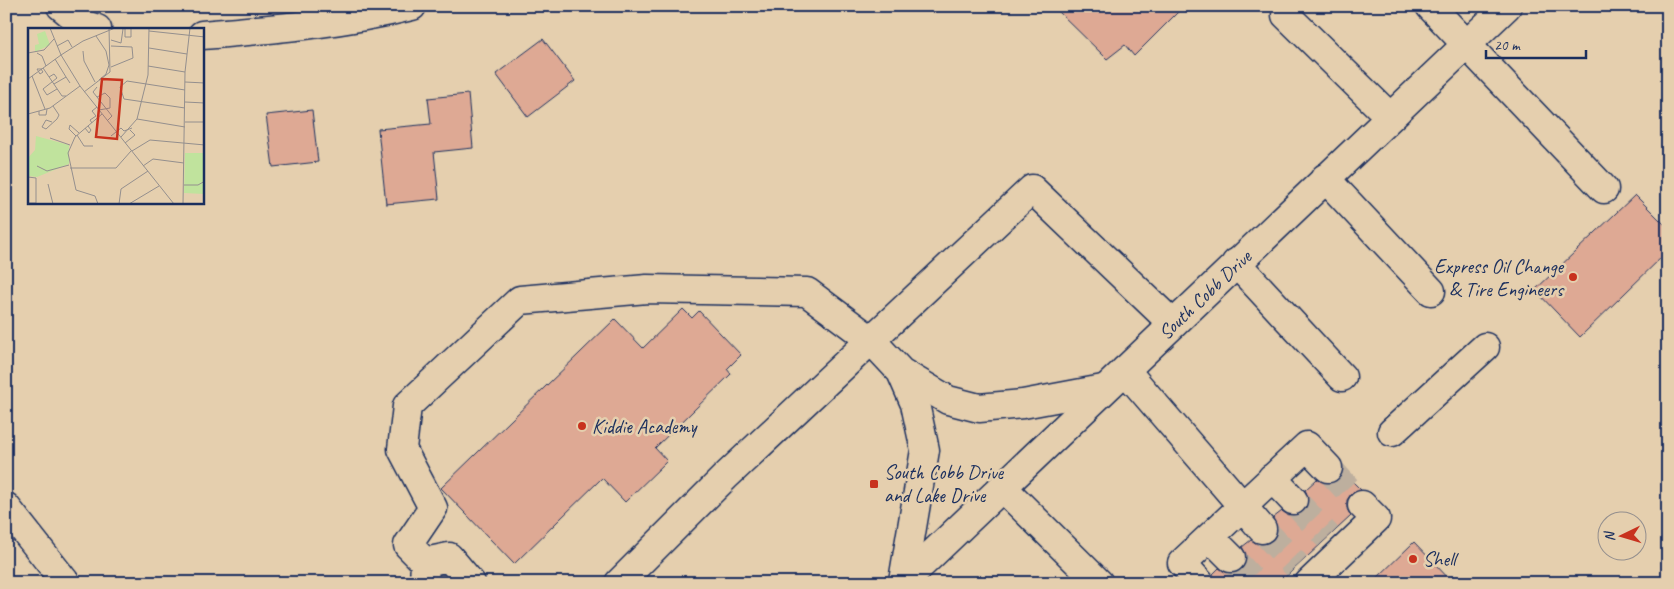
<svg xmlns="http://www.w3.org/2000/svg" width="1674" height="589" font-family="Caveat,sans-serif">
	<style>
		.building { fill: #dea994; stroke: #1b2f5e }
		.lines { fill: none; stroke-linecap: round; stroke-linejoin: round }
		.minor-tunnel { stroke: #bdaf9e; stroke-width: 28; stroke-dasharray: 28 14; stroke-linecap: butt }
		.minor-casing { stroke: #1b2f5e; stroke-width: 31 }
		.major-casing { stroke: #1b2f5e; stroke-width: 31 }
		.minor { stroke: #e5cfae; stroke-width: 28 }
		.major { stroke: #e5cfae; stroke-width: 28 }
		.poi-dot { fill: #c8321e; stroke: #e5cfae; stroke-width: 2 }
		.labels { text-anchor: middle; stroke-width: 5; stroke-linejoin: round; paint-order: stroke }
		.poi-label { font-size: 20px; fill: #1b2f5e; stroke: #e5cfae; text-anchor: start }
		.street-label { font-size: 20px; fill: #1b2f5e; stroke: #e5cfae }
		.inset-road { fill: none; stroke: #948f8e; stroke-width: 1 }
		.view { fill: #c8321e; fill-opacity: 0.15; stroke: #c8321e; stroke-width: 2.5 }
		.inset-edge { fill: none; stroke: #1b2f5e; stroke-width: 2.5 }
	</style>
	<rect width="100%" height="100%" fill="#e5cfae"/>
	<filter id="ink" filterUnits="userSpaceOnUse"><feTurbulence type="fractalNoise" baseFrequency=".02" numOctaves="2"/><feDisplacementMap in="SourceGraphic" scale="10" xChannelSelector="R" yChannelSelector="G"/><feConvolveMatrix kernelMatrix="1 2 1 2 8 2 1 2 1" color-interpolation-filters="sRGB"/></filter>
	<g filter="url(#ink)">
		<path class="building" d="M1053,6h131l-50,50 -9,-11 -18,14z
			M543,39l32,42 -47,36 -32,-43z
			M468,94l5,54 -39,4 5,47 -53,5 -8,-75 53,-5 -3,-26z
			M312,110l6,52 -45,5 -7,-52z
			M1635,195l33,33v23l-88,86 -45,-47z
			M683,309l9,9 7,-7 42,44 -14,14 4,5 -76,74 12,13 -42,41 -23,-24 -88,86 -73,-76 174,-169 28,29z
			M1343,472l18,18 -10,4 -4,6v9l4,7 -72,67h-64l-2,-9 6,-6 8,5h9l6,-4 4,-7v-8l-4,-7 9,-7 6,4h7l9,-4 4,-6v-7l-4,-9 9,-7 6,4h8l8,-4 4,-7v-7l-3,-7 12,-11 7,4h8l7,-4z
			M1414,542l39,41h-81z"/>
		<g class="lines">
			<path class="minor-tunnel" d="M1328,468l34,37
				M1293,500l35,37
				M1262,529l35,37
				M1231,558l23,25"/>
			<defs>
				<path id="minor" d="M61,6l22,18 14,5
					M1430,6l174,183
					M1286,15l104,102
					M202,35c71,-6 142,-12 210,-29
					M1325,178l106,113
					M1236,263l106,114
					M1125,370l137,159
					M901,372l14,32 10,46 -22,131
					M1392,432l93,-85
					M1272,478l21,22
					M1002,487l97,96
					M6,507l60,76
					M1210,537l21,21
					M425,562l24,-5 22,26
					M424,583l1,-21 -17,-17 25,-37 -31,-59 5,-43 113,-106 127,-11 160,3 64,48 30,32 47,28 31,8 44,-4 80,-15
					M619,583l106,-106 307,-288 141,135
					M1200,583l-18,-20 125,-117 21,22
					M1309,583l67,-64 -14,-14"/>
				<g id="major">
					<path id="s1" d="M902,583l605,-577"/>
				</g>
			</defs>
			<use href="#minor" class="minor-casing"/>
			<use href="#major" class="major-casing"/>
			<use href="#minor" class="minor"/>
			<use href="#major" class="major"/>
		</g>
	</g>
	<g class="poi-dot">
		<circle cx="1573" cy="277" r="5"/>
		<circle cx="582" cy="426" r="5"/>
		<rect x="869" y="479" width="10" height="10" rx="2.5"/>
		<circle cx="1413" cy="559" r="5"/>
	</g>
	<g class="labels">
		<g class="poi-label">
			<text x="1563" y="273" text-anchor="end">Express Oil Change<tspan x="1563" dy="23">&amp; Tire Engineers</tspan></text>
			<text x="592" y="433">Kiddie Academy</text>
			<text x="884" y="479">South Cobb Drive<tspan x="884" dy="23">and Lake Drive</tspan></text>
			<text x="1423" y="566">Shell</text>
		</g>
		<g class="street-label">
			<text dy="7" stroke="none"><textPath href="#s1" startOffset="418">South Cobb Drive</textPath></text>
		</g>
	</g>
	<g transform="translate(28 28)">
		<rect width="176" height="176" fill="#e5cfae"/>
		<path d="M17,3l5,14 -15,7v-7l4,-1 -2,-10zM8,108l33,9v19l-32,13 -9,-1v-18l7,-8zM157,125h19v41l-20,-1z" fill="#c0e39d"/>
		<path class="inset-road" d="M22,0l11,27 19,31 94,118M97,0h6v9h-6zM121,3l56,6M68,8l10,15 3,14 -3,9 -7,6M83,12l10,3 2,-14M29,18l11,-6 4,7M121,20l38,6M55,23l1,10 11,21M0,25l16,-3 10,-11M9,25l5,3 4,10M33,27l22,-14 32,-13M27,31l11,18M120,38l37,6M83,39l22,-9 -1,-11 -21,-1M15,40l19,28h4M13,41l2,3 -3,2 -3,-5h5M4,48l13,33M21,49l5,-3 3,4 -14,11 4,6 10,-6M0,51l33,-24M157,54l20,1M26,56l12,-7 4,6M69,59l-4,5 19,24 -5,5M56,64l26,-20 -1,-44M69,69l8,-4 5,5v10l-11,2M157,74l20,1M157,80l-61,-9 -4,-12 7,-6 58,9M11,83v4h7l1,-6M0,86l22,-6 30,-22M109,91l48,8M24,94l-6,-2 -4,7 4,2 11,-10 2,-4 -6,-9M157,94h20M64,95l-2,-3 6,-4 -4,-5 5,-4M57,100l4,5 2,-3 -3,-4M49,107l7,11h9M48,108l-7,-7 1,-4 9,8M83,108l10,-8 3,3 8,-3M93,109l16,-18 11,-44 1,-47M22,110l20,7M97,115l10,-8 -5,-5M104,123l18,-11 55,5M9,138l10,5 22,-6M115,138l10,-7 31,4M42,140h46l15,-17M0,149l8,1v25h-8M20,156l5,20M156,157h14l7,-4M70,176l-3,-8 -19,-6 -8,-37 7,-16 27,-23M91,176l2,-15 27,-18M101,176l30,-18M155,176l2,-132 5,-44"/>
		<path class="view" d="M74,51l20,1 -5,59 -21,-2z"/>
		<rect width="176" height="176" class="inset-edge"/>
	</g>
	<rect width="1674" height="589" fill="none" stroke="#e5cfae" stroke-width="25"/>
	<rect x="12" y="12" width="1649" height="564" fill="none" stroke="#1b2f5e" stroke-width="2" filter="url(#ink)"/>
	<g transform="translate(1622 536) rotate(265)"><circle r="24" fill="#e5cfae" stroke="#948f8e"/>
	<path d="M0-4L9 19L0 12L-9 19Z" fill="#c8321e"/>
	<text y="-8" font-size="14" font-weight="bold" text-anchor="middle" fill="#1b2f5e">N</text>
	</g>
	<path d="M1486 50v8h100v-8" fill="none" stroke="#1b2f5e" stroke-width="2.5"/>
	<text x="1494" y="50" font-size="15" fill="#1b2f5e" stroke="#e5cfae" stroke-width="4" paint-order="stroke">20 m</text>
</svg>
